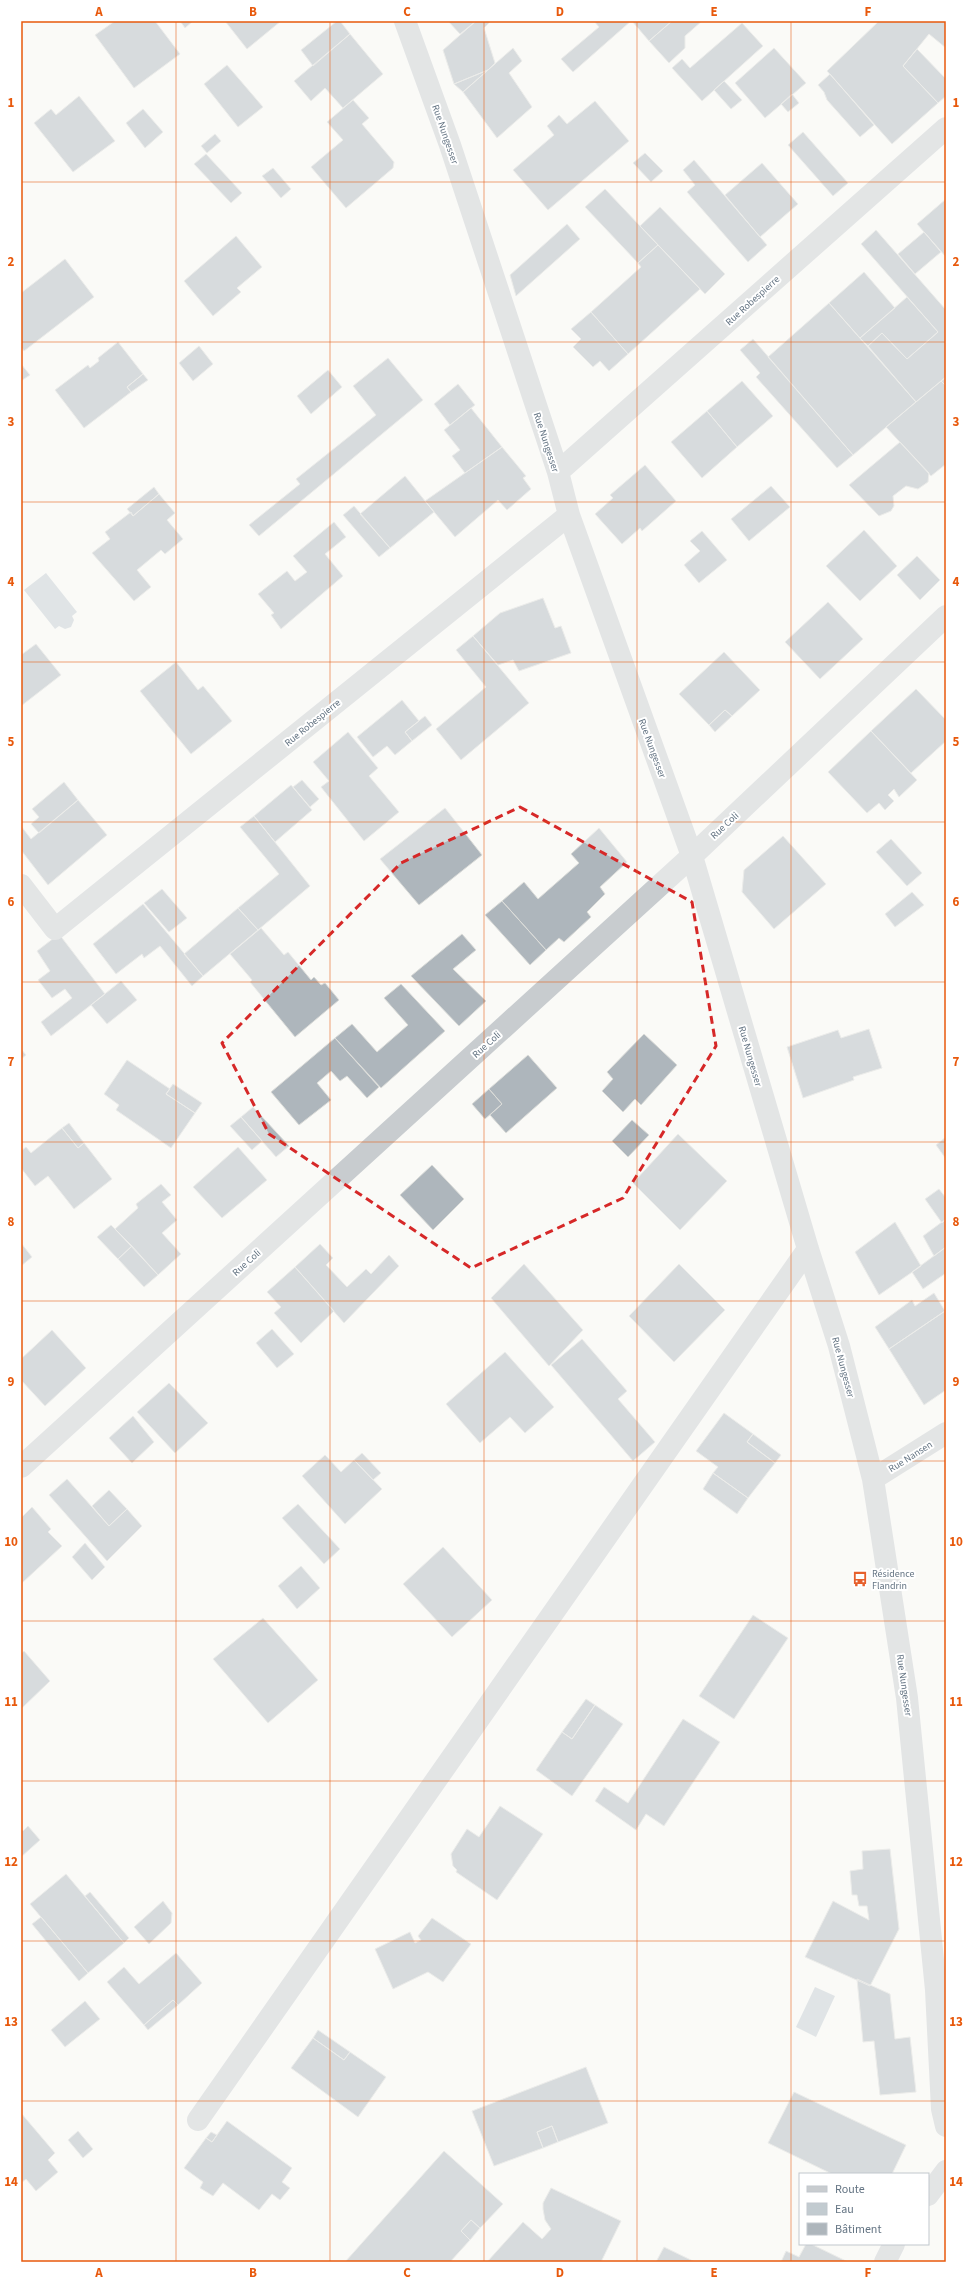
<svg xmlns="http://www.w3.org/2000/svg" width="967" height="2283" font-family="'Source Sans 3',sans-serif">
	<style>
		.water { fill: #c2cbd0 }
		.building { fill: #aeb6bc; stroke: #dbdcd9 }
		.lines { fill: none; stroke-linecap: round; stroke-linejoin: round }
		.street { stroke: #c8cccf; stroke-width: 22 }
		.marked { fill: none; stroke: #d62828; stroke-width: 3; stroke-dasharray: 8 5; stroke-linejoin: round }
		.grid { fill: none; stroke: #e8590c; stroke-width: 1; stroke-opacity: 0.55 }
		.labels { text-anchor: middle; stroke-width: 4; stroke-linejoin: round; paint-order: stroke }
		.street-label { font-size: 10px; fill: #647483; stroke: #fff }
		.poi-label { font-size: 10px; fill: #647483; stroke: #fff; text-anchor: start }
		.neatline { fill: none; stroke: #e8590c; stroke-width: 1.5 }
		.grid-label { font-size: 13px; text-anchor: middle; font-weight: bold; fill: #e8590c }
	</style>
	<rect width="100%" height="100%" fill="#fafaf7"/>
	<path class="water" d="M46,573l31,39 -5,4 2,4 -3,7 -6,2 -6,-3 -4,3 -31,-39z
		M815,1987l20,9 -19,41 -20,-10z"/>
	<path class="building" d="M115,21h40l25,33 -46,34 -39,-53z
		M180,21h13l-8,7z
		M225,21h56l-34,28z
		M337,21h3l10,13 -37,32 -12,-16z
		M448,21h28l-16,13z
		M476,21h15l-7,7 11,35 -7,7 -34,14 -11,-34z
		M594,21h37l-58,51 -12,-13 38,-32z
		M632,21h40l-23,20z
		M672,21h30l-17,15v12l-16,15 -20,-22z
		M879,21h67v27l-17,-14 -26,32 35,37 -46,41 -65,-73z
		M742,23l21,23 -61,55 -30,-33 10,-9 8,9z
		M350,34l33,40 -40,34 -18,-20 -14,13 -17,-20z
		M513,48l9,13 -13,12 23,34 -35,31 -34,-46z
		M774,48l32,35 -41,35 -30,-35z
		M917,49l29,30v17l-8,7 -35,-37z
		M227,65l36,42 -25,20 -34,-43z
		M488,70l-25,22 -9,-8z
		M830,74l44,51 -14,12 -33,-37 -3,-8 -6,-7z
		M724,81l18,19 -11,9 -17,-19z
		M792,94l7,9 -11,9 -7,-8z
		M79,96l36,45 -42,31 -39,-49 17,-14 5,6z
		M353,100l16,18 -7,6 32,38 -1,6 -47,40 -35,-41 32,-27 -16,-18z
		M595,101l34,40 -81,69 -35,-40 41,-35 -7,-9 12,-11 8,9z
		M143,109l20,23 -18,16 -19,-25z
		M803,132l45,51 -15,13 -45,-51z
		M215,134l6,7 -14,12 -6,-7z
		M645,153l18,18 -12,11 -18,-19z
		M206,154l36,39 -11,10 -37,-39z
		M694,160l73,85 -19,17 -61,-70 8,-7 -12,-15z
		M762,163l36,41 -38,33 -35,-42z
		M273,168l18,21 -10,9 -19,-22z
		M605,189l53,56 -20,18 -53,-56z
		M946,199v58l-29,-33z
		M660,207l65,67 -20,20 -65,-68z
		M567,224l13,15 -64,57 -6,-21z
		M876,230l70,80v67l-30,25 -48,-56 14,-13 25,26 31,-27 -77,-88z
		M924,232l17,20 -26,22 -17,-20z
		M236,236l26,31 -25,21 4,4 -28,24 -29,-35z
		M658,245l42,44 -72,65 -37,-42 50,-45 -3,-4z
		M65,259l29,38 -70,54 -3,-4v-54z
		M864,272l31,36 -35,30 -31,-35z
		M907,297l31,35 -31,27 -25,-26 -14,13 -8,-8z
		M829,303l87,99 -63,53 -85,-98z
		M591,312l37,42 -19,17 -9,-10 -7,6 -20,-20 8,-8 -10,-10z
		M753,339l100,116 -16,13 -81,-91 4,-4 -20,-23z
		M118,342l25,32 -16,13 4,5 -47,36 -29,-38 33,-25 2,3 9,-7 -1,-3z
		M199,346l14,18 -20,17 -14,-18z
		M388,358l35,42 -164,136 -10,-11 51,-41 -4,-5 80,-64 -23,-29z
		M21,364l9,11 -9,6z
		M328,370l14,17 -31,27 -14,-18z
		M143,374l5,6 -17,12 -4,-5z
		M946,377v9l-5,-5z
		M742,381l31,35 -36,31 -30,-36z
		M941,381l5,5v78l-15,12 -45,-49z
		M458,384l17,21 -25,20 -16,-21z
		M471,408l31,39 -37,26 -13,-17 8,-6 -16,-20z
		M707,411l30,36 -35,31 -31,-36z
		M900,442l29,31 -1,9 -10,7 -12,-3 -13,10 1,10 -3,5 -12,5 -30,-31z
		M502,447l24,29 -3,2 8,11 -24,21 -9,-10 -43,37 -30,-36z
		M645,465l31,36 -34,30 -2,-3 -18,16 -27,-30 18,-16 -3,-3z
		M405,476l29,36 -44,36 -30,-34z
		M771,486l19,21 -41,34 -18,-22z
		M154,487l5,7 -26,22 -6,-7z
		M159,494l16,19 -8,7 16,19 -18,15 -4,-4 -24,20 14,17 -17,14 -42,-48 18,-14 -5,-7 26,-20 2,4z
		M354,506l36,42 -11,9 -36,-42z
		M334,522l12,15 -21,17 18,22 -62,53 -10,-14 3,-2 -16,-19 29,-23 8,10 12,-9 -14,-16z
		M864,530l33,36 -37,35 -34,-35z
		M702,531l25,29 -28,23 -15,-18 16,-14 -10,-10z
		M917,556l23,24 -20,20 -23,-25z
		M543,598l12,30 6,-2 10,27 -52,18 -6,-11 -15,5 -25,-29 27,-23z
		M828,602l35,37 -43,40 -35,-37z
		M473,636l56,67 -68,57 -25,-31 50,-42 -30,-37z
		M36,644l25,31 -40,31v-51z
		M724,652l36,38 -28,26 -7,-6 -16,15 -30,-31z
		M176,662l22,28 5,-4 29,35 -41,33 -51,-63z
		M916,689l30,31v21l-35,32 -40,-42z
		M402,700l17,21 -14,11 7,9 -17,14 -8,-9 -14,11 -16,-20z
		M725,710l7,6 -17,16 -6,-7z
		M425,716l7,9 -20,16 -7,-9z
		M871,731l46,49 -18,17 -5,-8 -6,6 6,6 -9,9 -6,-7 -12,10 -39,-41z
		M348,732l30,36 -9,8 30,36 -35,29 -43,-54 8,-6 -16,-19z
		M302,780l17,19 -9,8 -17,-20z
		M64,782l14,18 -39,33 -8,-9 8,-7 -7,-8z
		M291,785l21,25 -37,32 -21,-26z
		M78,800l29,35 -59,50 -27,-35v-24l10,13z
		M445,808l37,47 -63,50 -39,-46z
		M254,816l56,70 -52,44 -20,-22 41,-34 -39,-47z
		M599,828l28,34 -27,25 5,7 -18,18 4,5 -27,25 -5,-4 -13,12 -44,-49 22,-19 14,17 41,-36 -8,-9z
		M783,836l43,48 -52,45 -32,-37 2,-22z
		M891,839l31,34 -15,13 -31,-34z
		M162,889l25,29 -18,14 -25,-29z
		M912,892l12,13 -29,22 -10,-13z
		M502,901l44,49 -16,15 -45,-50z
		M143,904l60,72 -11,10 -32,-40 -16,12 -2,-4 -26,20 -23,-30z
		M238,908l20,22 -55,46 -19,-22z
		M261,928l23,27 4,-3 23,28 3,-3 7,8 4,-2 14,17 -44,37 -45,-55 2,-2 -22,-26z
		M59,934l46,60 -54,42 -10,-14 31,-24 -7,-9 -13,9 -14,-18 12,-9 -13,-20z
		M462,934l14,16 -23,19 33,32 -27,25 -48,-50z
		M121,981l16,19 -30,24 -16,-19z
		M401,984l44,47 -64,57 -46,-50 17,-14 25,28 31,-27 -24,-27z
		M869,1029l13,39 -29,9 1,3 -51,18 -16,-51 51,-17 3,8z
		M644,1034l33,31 -36,40 -6,-6 -12,13 -21,-21 11,-12 -6,-7z
		M335,1038l44,49 -12,11 -20,-22 -7,5 -9,-10 -14,12 14,17 -32,25 -28,-33z
		M21,1049l5,6 -5,4z
		M528,1055l29,33 -51,45 -16,-18 12,-11 -13,-15z
		M127,1060l43,29 -4,5 29,19 -24,35 -55,-38 3,-5 -15,-11z
		M173,1084l29,19 -7,10 -29,-19z
		M489,1089l13,15 -17,15 -13,-15z
		M253,1107l36,39 -13,11 -35,-40z
		M241,1117l21,24 -10,9 -22,-24z
		M632,1120l17,15 -21,22 -16,-16z
		M69,1123l15,20 -6,5 -16,-20z
		M62,1128l16,20 6,-5 28,36 -38,30 -26,-33 -13,10 -14,-18v-17l5,-4 5,6z
		M678,1134l49,47 -47,49 -47,-47z
		M946,1137v22l-10,-14z
		M238,1147l29,33 -45,38 -29,-31z
		M432,1165l32,34 -31,31 -33,-35z
		M161,1184l10,11 -9,7 15,18 -15,13 19,21 -23,21 -43,-46 23,-21 -2,-4z
		M939,1189l7,9v21l-4,4 -17,-24z
		M946,1219v28l-12,9 -11,-20z
		M895,1222l26,44 -42,29 -24,-43z
		M111,1225l21,21 -14,13 -21,-22z
		M21,1243l11,14 -11,9z
		M320,1244l13,14 -7,7 21,22 19,-18 5,5 18,-19 10,11 -55,57 -49,-56z
		M132,1246l26,29 -14,12 -26,-28z
		M946,1247v26l-23,16 -11,-17z
		M524,1264l59,66 -34,36 -58,-68z
		M679,1264l46,46 -51,52 -45,-46z
		M295,1267l39,44 -33,32 -27,-30 7,-6 -14,-15z
		M934,1293l11,18 -56,38 -14,-22 37,-27 3,6z
		M945,1311l1,79 -22,15 -35,-56z
		M272,1329l22,25 -17,14 -21,-25z
		M52,1330l34,38 -41,38 -24,-26v-21z
		M582,1339l45,52 -9,8 37,43 -22,19 -82,-96z
		M505,1352l49,55 -29,26 -15,-16 -30,26 -34,-39z
		M169,1383l39,40 -33,30 -38,-41z
		M724,1413l29,21 -6,8 28,21 -27,35 -35,-25 5,-6 -22,-16z
		M133,1416l21,26 -22,21 -23,-25z
		M753,1434l28,21 -6,8 -28,-21z
		M362,1453l19,20 -8,7 -19,-20z
		M325,1455l16,17 13,-12 28,29 -37,35 -43,-48z
		M713,1473l35,25 -11,16 -34,-25z
		M67,1479l42,47 18,-17 15,17 -35,35 -58,-66z
		M109,1490l18,19 -18,17 -17,-20z
		M298,1504l42,45 -16,15 -42,-46z
		M32,1507l19,22 -3,3 14,14 -40,37 -1,-65z
		M85,1543l20,24 -13,13 -20,-23z
		M443,1547l49,53 -40,37 -49,-53z
		M301,1566l19,22 -23,21 -19,-23z
		M753,1615l35,23 -54,81 -35,-23z
		M263,1618l55,62 -50,43 -55,-64z
		M24,1651l26,30 -29,28v-55z
		M586,1699l9,6 -23,34 -10,-7z
		M595,1705l28,19 -51,72 -36,-26 26,-38 10,7z
		M683,1719l37,23 -56,84 -18,-12 -10,16 -41,-29 9,-14 24,16z
		M500,1806l43,28 -46,66 -41,-28 1,-2 -4,-4 -2,-12 16,-25 12,8z
		M28,1826l12,14 -19,17v-28l2,2z
		M890,1849l9,80 -29,57 -65,-29 28,-56 36,19 -2,-14h-8l-2,-11h-5l-2,-24 13,-2 -1,-18z
		M66,1874l58,69 -36,30 -58,-69z
		M90,1892l39,46 -5,5 -39,-47z
		M163,1901l9,12 -1,10 -22,21 -15,-17z
		M41,1917l47,56 -9,8 -47,-57z
		M432,1918l39,26 -28,38 -15,-10 -35,17 -18,-40 35,-17 5,11 6,-3 -3,-4z
		M176,1953l26,30 -24,22 -5,-5 -29,25 -37,-43 17,-15 15,17z
		M857,1979l33,15 5,45 15,-2 6,55 -36,3 -6,-54 -11,1z
		M173,2000l5,5 -30,25 -4,-5z
		M85,2001l15,18 -35,28 -14,-17z
		M318,2030l32,22 -6,8 -31,-22z
		M313,2038l31,22 6,-8 36,25 -28,40 -67,-49z
		M586,2067l22,56 -50,19 -6,-16 -15,6 6,16 -49,18 -22,-55z
		M794,2092l112,53 -14,29h-60l-64,-31z
		M21,2113l34,40 -7,7 10,12 -22,19 -10,-12 -5,4z
		M227,2121l65,47 -10,14 8,6 -10,12 -8,-6 -13,16 -36,-27 -10,13 -13,-8 3,-6 -19,-14 22,-30 6,4z
		M552,2126l6,16 -15,6 -6,-16z
		M78,2131l15,18 -10,9 -15,-18z
		M211,2132l6,3 -5,7 -6,-4z
		M444,2151l59,53 -23,24 -9,-8 -10,11 9,9 -20,22h-105z
		M551,2188l70,33 -20,41h-114l36,-40 19,17 9,-10 -6,-9 -2,-11v-6z
		M471,2220l9,8 -10,12 -9,-9z
		M806,2244h5l37,18h-67l5,-11 13,6z
		M664,2247l31,15h-39z"/>
	<g class="lines">
		<path class="street" d="M405,21l45,124 108,327 11,43 123,341 116,393 31,97 34,133 34,219 29,292 6,119 4,17
			M558,472l388,-344
			M21,885l34,44 514,-414
			M21,1467l671,-611 254,-240
			M873,1479l73,-46
			M198,2120l610,-871
			M928,2195l18,-24
			M885,2262l9,-18"/>
	</g>
	<path d="M0 0H967V2283H0ZM520,807l172,95 24,144 -93,152 -152,70 -202,-134 -47,-91 179,-180z" fill="#fafaf7" fill-opacity=".55" fill-rule="evenodd"/>
	<path class="marked" d="M520,807l172,95 24,144 -93,152 -152,70 -202,-134 -47,-91 179,-180z"/>
	<path class="grid" d="M176,21v2241M330,21v2241M484,21v2241M637,21v2241M791,21v2241M21,182h925M21,342h925M21,502h925M21,662h925M21,822h925M21,982h925M21,1142h925M21,1301h925M21,1461h925M21,1621h925M21,1781h925M21,1941h925M21,2101h925"/>
	<defs>
		<symbol id="bus-bare" viewBox="-9 -9 18 18"><path d="M-5-6H5V4H4V6H2V4H-2V6H-4V4H-5ZM-3.5-4V0h7V-4ZM-3.5 1.2v1.5H-2V1.2ZM2 1.2v1.5H3.5V1.2Z" fill="#e65f2b" stroke="#fff" stroke-width="2.5" paint-order="stroke"/></symbol>
	</defs>
	<g fill-rule="evenodd">
		<use href="#bus-bare" x="849" y="1568" width="22" height="22"/>
	</g>
	<g class="labels">
		<g class="street-label">
			<text transform="translate(446 134) rotate(71)" y="4">Rue Nungesser</text>
			<text transform="translate(752 300) rotate(-42)" y="4">Rue Robespierre</text>
			<text transform="translate(547 442) rotate(72)" y="4">Rue Nungesser</text>
			<text transform="translate(312 722) rotate(-39)" y="4">Rue Robespierre</text>
			<text transform="translate(653 748) rotate(70)" y="4">Rue Nungesser</text>
			<text transform="translate(724 825) rotate(-43)" y="4">Rue Coli</text>
			<text transform="translate(486 1044) rotate(-42)" y="4">Rue Coli</text>
			<text transform="translate(751 1056) rotate(74)" y="4">Rue Nungesser</text>
			<text transform="translate(246 1262) rotate(-42)" y="4">Rue Coli</text>
			<text transform="translate(844 1367) rotate(75)" y="4">Rue Nungesser</text>
			<text transform="translate(910 1456) rotate(-32)" y="4">Rue Nansen</text>
			<text transform="translate(905 1685) rotate(82)" y="4">Rue Nungesser</text>
		</g>
		<g class="poi-label">
			<text x="872" y="1577">Résidence<tspan x="872" dy="12">Flandrin</tspan></text>
		</g>
	</g>
	<rect width="967" height="2283" fill="none" stroke="#ffffff" stroke-width="44"/>
	<rect x="799" y="2173" width="130" height="72" fill="#ffffff" stroke="#c1c7cd"/>
	<rect x="807" y="2186" width="20" height="6" fill="#c8cccf" stroke="#c1c7cd"/>
	<text x="835" y="2193" font-size="12" fill="#647483">Route</text>
	<rect x="807" y="2203" width="20" height="12" fill="#c2cbd0" stroke="#c1c7cd"/>
	<text x="835" y="2213" font-size="12" fill="#647483">Eau</text>
	<rect x="807" y="2223" width="20" height="12" fill="#aeb6bc" stroke="#c1c7cd"/>
	<text x="835" y="2233" font-size="12" fill="#647483">Bâtiment</text>
	<rect x="22" y="22" width="923" height="2239" class="neatline"/>
	<g class="grid-label">
		<text x="99" y="16">A</text>
		<text x="253" y="16">B</text>
		<text x="407" y="16">C</text>
		<text x="560" y="16">D</text>
		<text x="714" y="16">E</text>
		<text x="868" y="16">F</text>
		<text x="11" y="107">1</text>
		<text x="956" y="107">1</text>
		<text x="11" y="266">2</text>
		<text x="956" y="266">2</text>
		<text x="11" y="426">3</text>
		<text x="956" y="426">3</text>
		<text x="11" y="586">4</text>
		<text x="956" y="586">4</text>
		<text x="11" y="746">5</text>
		<text x="956" y="746">5</text>
		<text x="11" y="906">6</text>
		<text x="956" y="906">6</text>
		<text x="11" y="1066">7</text>
		<text x="956" y="1066">7</text>
		<text x="11" y="1226">8</text>
		<text x="956" y="1226">8</text>
		<text x="11" y="1386">9</text>
		<text x="956" y="1386">9</text>
		<text x="11" y="1546">10</text>
		<text x="956" y="1546">10</text>
		<text x="11" y="1706">11</text>
		<text x="956" y="1706">11</text>
		<text x="11" y="1866">12</text>
		<text x="956" y="1866">12</text>
		<text x="11" y="2026">13</text>
		<text x="956" y="2026">13</text>
		<text x="11" y="2186">14</text>
		<text x="956" y="2186">14</text>
		<text x="99" y="2277">A</text>
		<text x="253" y="2277">B</text>
		<text x="407" y="2277">C</text>
		<text x="560" y="2277">D</text>
		<text x="714" y="2277">E</text>
		<text x="868" y="2277">F</text>
	</g>
</svg>
